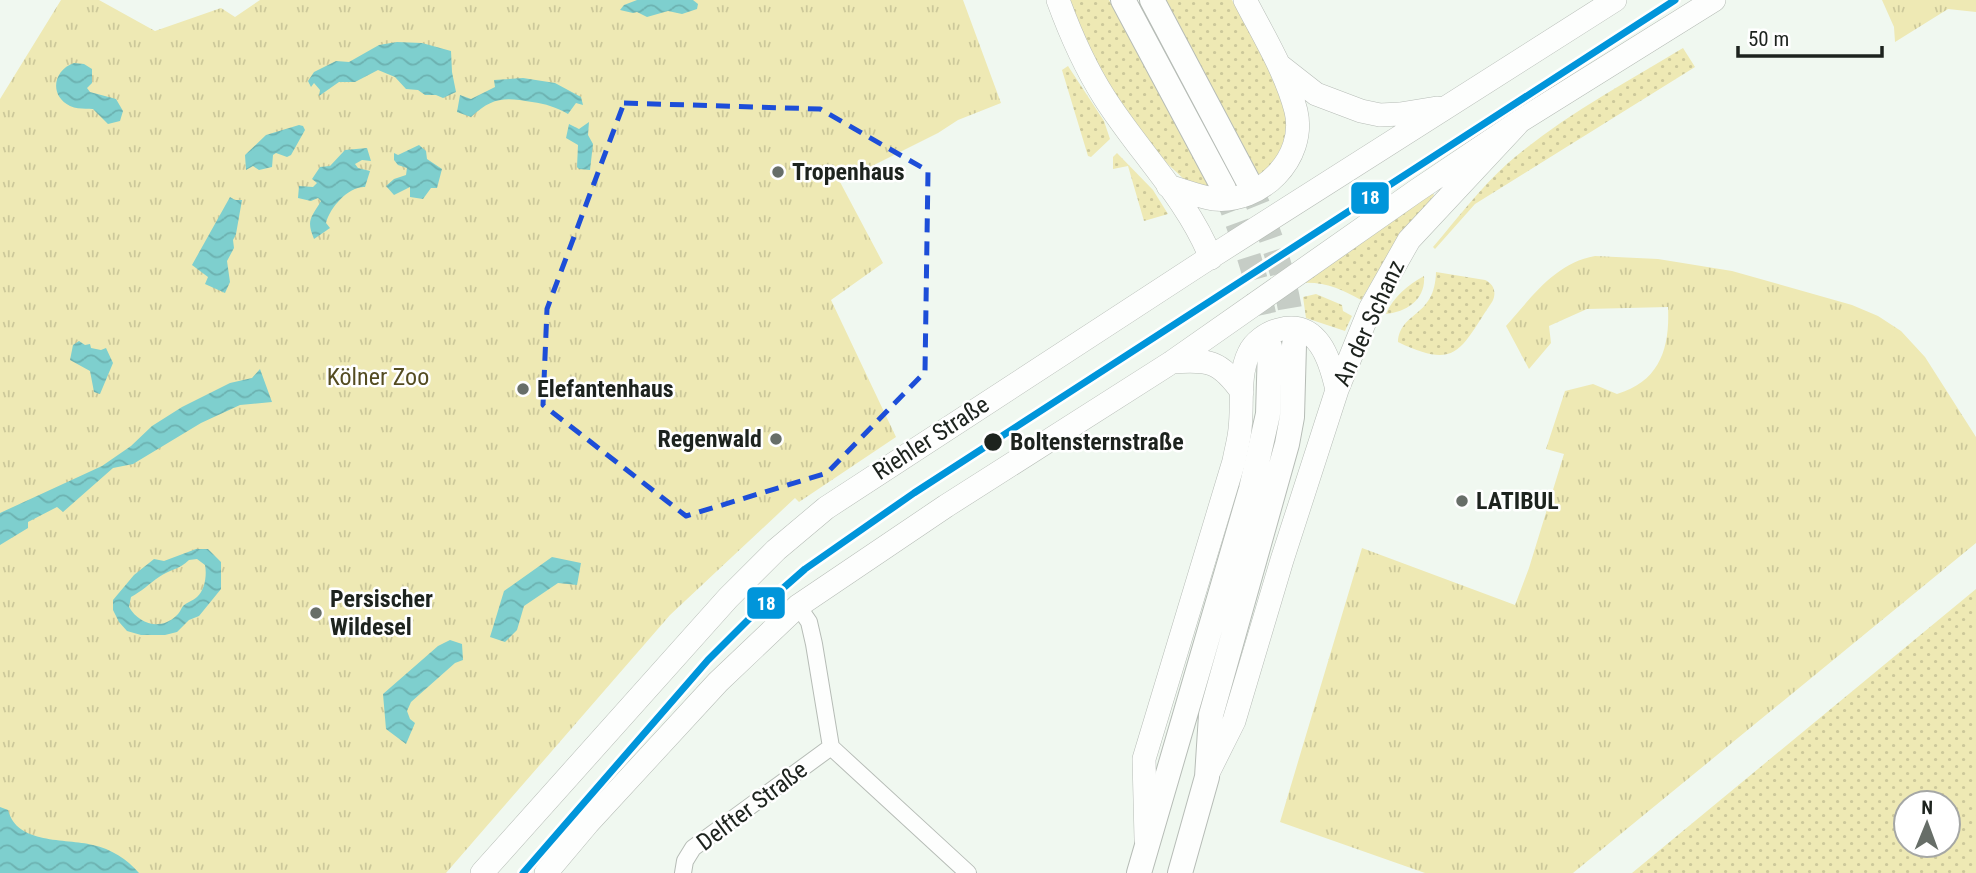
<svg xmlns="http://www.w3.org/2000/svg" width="1976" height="873" font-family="'Roboto Condensed',sans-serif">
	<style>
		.grass { fill: url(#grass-dots); fill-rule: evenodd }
		.park { fill: url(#park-tufts) }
		.water { fill: url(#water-waves); fill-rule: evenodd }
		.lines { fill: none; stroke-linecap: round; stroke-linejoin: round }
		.primary-tunnel { stroke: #c6cdc6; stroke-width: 24; stroke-dasharray: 24 12; stroke-linecap: butt }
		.minor-casing { stroke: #b6bcb6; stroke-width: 18 }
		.secondary-casing { stroke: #b6bcb6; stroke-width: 24 }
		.primary-casing { stroke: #b6bcb6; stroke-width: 26 }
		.minor { stroke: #fdfefd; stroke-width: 16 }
		.secondary { stroke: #fdfefd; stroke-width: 23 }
		.primary { stroke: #fdfefd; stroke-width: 24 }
		.tram-1-casing { stroke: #fff; stroke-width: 12 }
		.tram-1 { stroke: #0095da; stroke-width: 7 }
		.marked { fill: none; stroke: #1d4ed8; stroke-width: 5; stroke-dasharray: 14 9; stroke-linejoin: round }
		.poi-dot { fill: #676e68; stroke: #fff; stroke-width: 2.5 }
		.stop-dot { fill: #1d231e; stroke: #fff; stroke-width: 2.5 }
		.labels { text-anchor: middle; stroke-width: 5; stroke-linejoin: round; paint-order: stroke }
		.poi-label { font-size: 24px; font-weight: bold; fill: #1d231e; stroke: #fff; text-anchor: start }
		.street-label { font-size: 24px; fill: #1d231e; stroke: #fff }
		.park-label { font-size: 24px; fill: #544c21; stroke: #fff }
		.stop-label { font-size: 24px; font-weight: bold; fill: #1d231e; stroke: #fff; text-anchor: start }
		.line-badge { stroke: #fff; stroke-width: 2.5 }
		.badge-label { font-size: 19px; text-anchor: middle; font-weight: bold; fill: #fff }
	</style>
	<defs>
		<pattern id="grass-dots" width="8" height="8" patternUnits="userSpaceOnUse" patternTransform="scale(1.75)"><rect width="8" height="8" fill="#eee9b4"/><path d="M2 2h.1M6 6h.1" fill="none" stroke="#ccc89a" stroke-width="1.8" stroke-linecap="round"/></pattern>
		<pattern id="park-tufts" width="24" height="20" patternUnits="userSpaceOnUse" patternTransform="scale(1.75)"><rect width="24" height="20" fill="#eee9b4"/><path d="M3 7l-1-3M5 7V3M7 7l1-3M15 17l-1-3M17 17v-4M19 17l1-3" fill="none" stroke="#ccc89a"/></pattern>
		<pattern id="water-waves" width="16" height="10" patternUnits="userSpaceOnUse" patternTransform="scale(1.75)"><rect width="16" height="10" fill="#7ecfce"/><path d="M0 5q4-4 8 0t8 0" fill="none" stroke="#6cb1b0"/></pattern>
	</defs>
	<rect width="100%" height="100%" fill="#f0f8f0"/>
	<path class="grass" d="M1064,0h45l100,187 -22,-5 -30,-28 -54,-73z
		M1166,0h66c18,34 67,106 54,144 -6,15 -15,23 -27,33z
		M1683,48l12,19 -220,137 -40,45 -2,-2c24,-28 47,-59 75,-84 53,-46 116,-79 175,-115z
		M1068,66l36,55 6,18 -19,18 -3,-1 -26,-86z
		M1117,153l36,37 15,24 -24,7 -16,-55 -15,3v-12z
		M1432,192l2,3 -43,55 -30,50c-21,-12 -37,-19 -62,-17z
		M1436,272l49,8c9,4 12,13 7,22 -32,47 -34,69 -94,40 2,-31 37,-24 38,-70z
		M1424,276c2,23 -17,36 -38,38 7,-17 22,-29 38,-38z
		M1316,294l26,11 1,6 9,5 -7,15 -39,-13 -3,-21z
		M1976,589v284h-344zM1948,803v42h-42v-42z"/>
	<path class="park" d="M61,0h38l56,31 66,-23 14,9 25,-17h703l38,103 -43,17 -20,13 -98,49 43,81 -52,37 65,137 -97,65 -4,-4 -125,117 -224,258h-446v-774z
		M1882,0h94v12l-28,-3 -53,33 -1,-15z
		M1595,256l63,3 74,12 120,34 26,11 23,15 24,26 51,80v106l-403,330h-148l-145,-51 82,-274 153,57 14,-37 35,-114 -18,-5 19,-58 28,-7 24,10c43,-13 53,-46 51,-87l-81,2 -38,17 2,17 -22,26 -23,-43c26,-29 49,-63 89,-70z"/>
	<path class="water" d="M637,0h56l5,4 -1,5 -15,5 -14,-3 -21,6 -10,-5 -4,1 -13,-3 4,-5z
		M397,42l25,1 29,8 1,21 4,20 -13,6 -7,-3h-11l-7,-5 -12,-1 -11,-12 -17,-7 -23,12h-16l-20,14 1,-6 -6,-7 -3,4 -3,-6 6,-9 22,-11 13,1 30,-17z
		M74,63l10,1 8,5v14l-5,5 3,4 26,7 7,12 -3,10 -12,3 -15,-15c-7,-1 -15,1 -23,-3 -21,-10 -17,-36 4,-43z
		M523,78l32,5 26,14 2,8 -7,-2 -8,11c-12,-7 -22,-10 -36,-12 -27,-5 -40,-5 -61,15l-14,-5 3,-17 11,4 24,-12 -1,-7z
		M589,122l-1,13 5,9 -3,26 -11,-1 -2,-2 1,-22 -12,-7 3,-14 10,5z
		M299,125l4,1 2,4 -14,25 -4,2 -11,-4 -3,2 -1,12 -13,3 -6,-4 -7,4 -1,-15 21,-20z
		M419,145l7,6 1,8 15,10 -5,19h-6l-8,11 -13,-2v-10l-16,8 -8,-9 8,-7 12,-4 1,-7 -9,-3 -4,-5v-7l4,2z
		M367,148l4,13 -9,-1 -7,4 3,4 12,3 -5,16c-16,-1 -35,20 -39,36l4,5 -16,11c-8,-19 -3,-21 7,-38l-3,-3 -7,3 -13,-3 1,-12 14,1 4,-4 -5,-4 8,-12 10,-1 15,-16z
		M230,197l5,3h7l-6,34 -3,6 1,8 -7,13 3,21 -5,11 -20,-9 3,-7 -16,-12z
		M79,341l6,4 5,-1 1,4 10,2 5,-2 7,15 -13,31 -6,-2 -4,-21 -20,-11 3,-15z
		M260,369l12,33 -32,3 -39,18 -68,41 -20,4 -50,44 -6,-5 -29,15v6l-28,17v-32l102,-47 29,-20 21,-20 30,-19 48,-24 22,-5z
		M196,549h12l13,13v27l-22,27 -10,4 -12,12 -12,3h-24l-14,-4 -8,-9 -6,-12v-10l21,-25 20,-16 10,2zM197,559l8,6c2,10 0,25 -8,32 -4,4 -10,5 -14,9 -2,3 -4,8 -7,10 -16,15 -37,8 -47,-9l2,-10c11,-6 18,-13 28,-20 11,-8 20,-7 30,-17z
		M552,557l29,6 -4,22 -19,-2 -34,23 -7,24 -12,12 -15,-5 14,-46z
		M450,640l12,4 1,16 -8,3 -44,39 -4,9 3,8 5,4 -9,21 -20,-15 -3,-35 55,-48z
		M0,807l8,3c9,35 57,28 85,35 18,4 34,14 46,28h-139z"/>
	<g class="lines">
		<path class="primary-tunnel" d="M1249,183c22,52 42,105 45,162
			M1224,189c21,51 38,103 46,158"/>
		<defs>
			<path id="minor" d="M798,606l11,16 5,22 17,103 137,126
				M683,873l2,-12 8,-13 138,-101"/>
			<path id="secondary" d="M1058,0c12,33 27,67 46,97 34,54 83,101 107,161
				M1279,65l37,29 45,17 19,4 20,-1 37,-6
				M1168,186c14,4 31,11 46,13 46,5 93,-40 82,-88 -10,-39 -33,-76 -51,-111
				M1172,362c37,-3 48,-1 70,30
				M1208,773l26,-52 48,-161 55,-170 33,-81 39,-69 111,-119 194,-121
				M1146,839l-2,-80 90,-298c2,-11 5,-21 6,-32 3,-24 -2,-54 9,-76 5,-11 18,-20 29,-23 40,-11 52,29 59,60
				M482,873l246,-275 48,-48 50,-42 374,-244 415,-264
				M546,873l42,-50 130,-141 80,-76 148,-100 226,-144 244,-171 104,-70"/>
			<path id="primary" d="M1123,0l101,189
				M1152,0l97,183
				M1139,873l112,-384 17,-75 2,-67
				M1180,873l27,-96 4,-62 76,-271 5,-27 2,-72"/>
		</defs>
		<use href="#minor" class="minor-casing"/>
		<use href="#secondary" class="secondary-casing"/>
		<use href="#primary" class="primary-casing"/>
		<use href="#minor" class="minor"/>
		<use href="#secondary" class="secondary"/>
		<use href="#primary" class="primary"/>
		<defs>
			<path id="tram-1" d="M523,873l185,-213 48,-48 49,-43 109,-76 761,-493"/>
		</defs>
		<use href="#tram-1" class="tram-1-casing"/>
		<use href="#tram-1" class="tram-1"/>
	</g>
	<path class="marked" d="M624,103l196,6 108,62 -3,201 -98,101 -141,43 -143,-111 4,-96z"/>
	<g class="poi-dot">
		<circle cx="778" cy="172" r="7"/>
		<circle cx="523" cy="389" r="7"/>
		<circle cx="776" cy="439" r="7"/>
		<circle cx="1462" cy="501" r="7"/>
		<circle cx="316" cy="613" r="7"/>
	</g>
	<circle class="stop-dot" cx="993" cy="442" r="10"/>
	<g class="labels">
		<g class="poi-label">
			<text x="792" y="180">Tropenhaus</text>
			<text x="537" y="397">Elefantenhaus</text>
			<text x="762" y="447" text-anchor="end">Regenwald</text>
			<text x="1476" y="509">LATIBUL</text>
			<text x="330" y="607">Persischer<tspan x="330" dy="28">Wildesel</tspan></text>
		</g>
		<g class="street-label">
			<text transform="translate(1369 323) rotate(-65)" y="8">An der Schanz</text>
			<text transform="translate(931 438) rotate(-33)" y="8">Riehler Straße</text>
			<text transform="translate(752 806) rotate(-37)" y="8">Delfter Straße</text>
		</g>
		<g class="park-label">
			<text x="378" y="385">Kölner Zoo</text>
		</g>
		<g class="stop-label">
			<text x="1010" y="450">Boltensternstraße</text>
		</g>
	</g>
	<g class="line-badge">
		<rect x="1350" y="181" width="40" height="34" rx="7" fill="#0095da"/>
		<rect x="746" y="586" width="40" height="34" rx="7" fill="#0095da"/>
	</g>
	<g class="badge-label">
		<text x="1370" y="204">18</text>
		<text x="766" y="610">18</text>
	</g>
	<g transform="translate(1927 824) rotate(1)"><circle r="33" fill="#ffffff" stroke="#a5a7a5" stroke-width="2"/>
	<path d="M0-5L12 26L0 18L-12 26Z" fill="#676e68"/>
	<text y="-10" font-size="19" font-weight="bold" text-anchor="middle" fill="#1d231e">N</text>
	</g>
	<path d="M1738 46v10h144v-10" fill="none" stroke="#1d231e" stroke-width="3.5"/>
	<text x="1748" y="46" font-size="21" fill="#1d231e" stroke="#ffffff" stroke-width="5" paint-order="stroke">50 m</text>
</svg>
